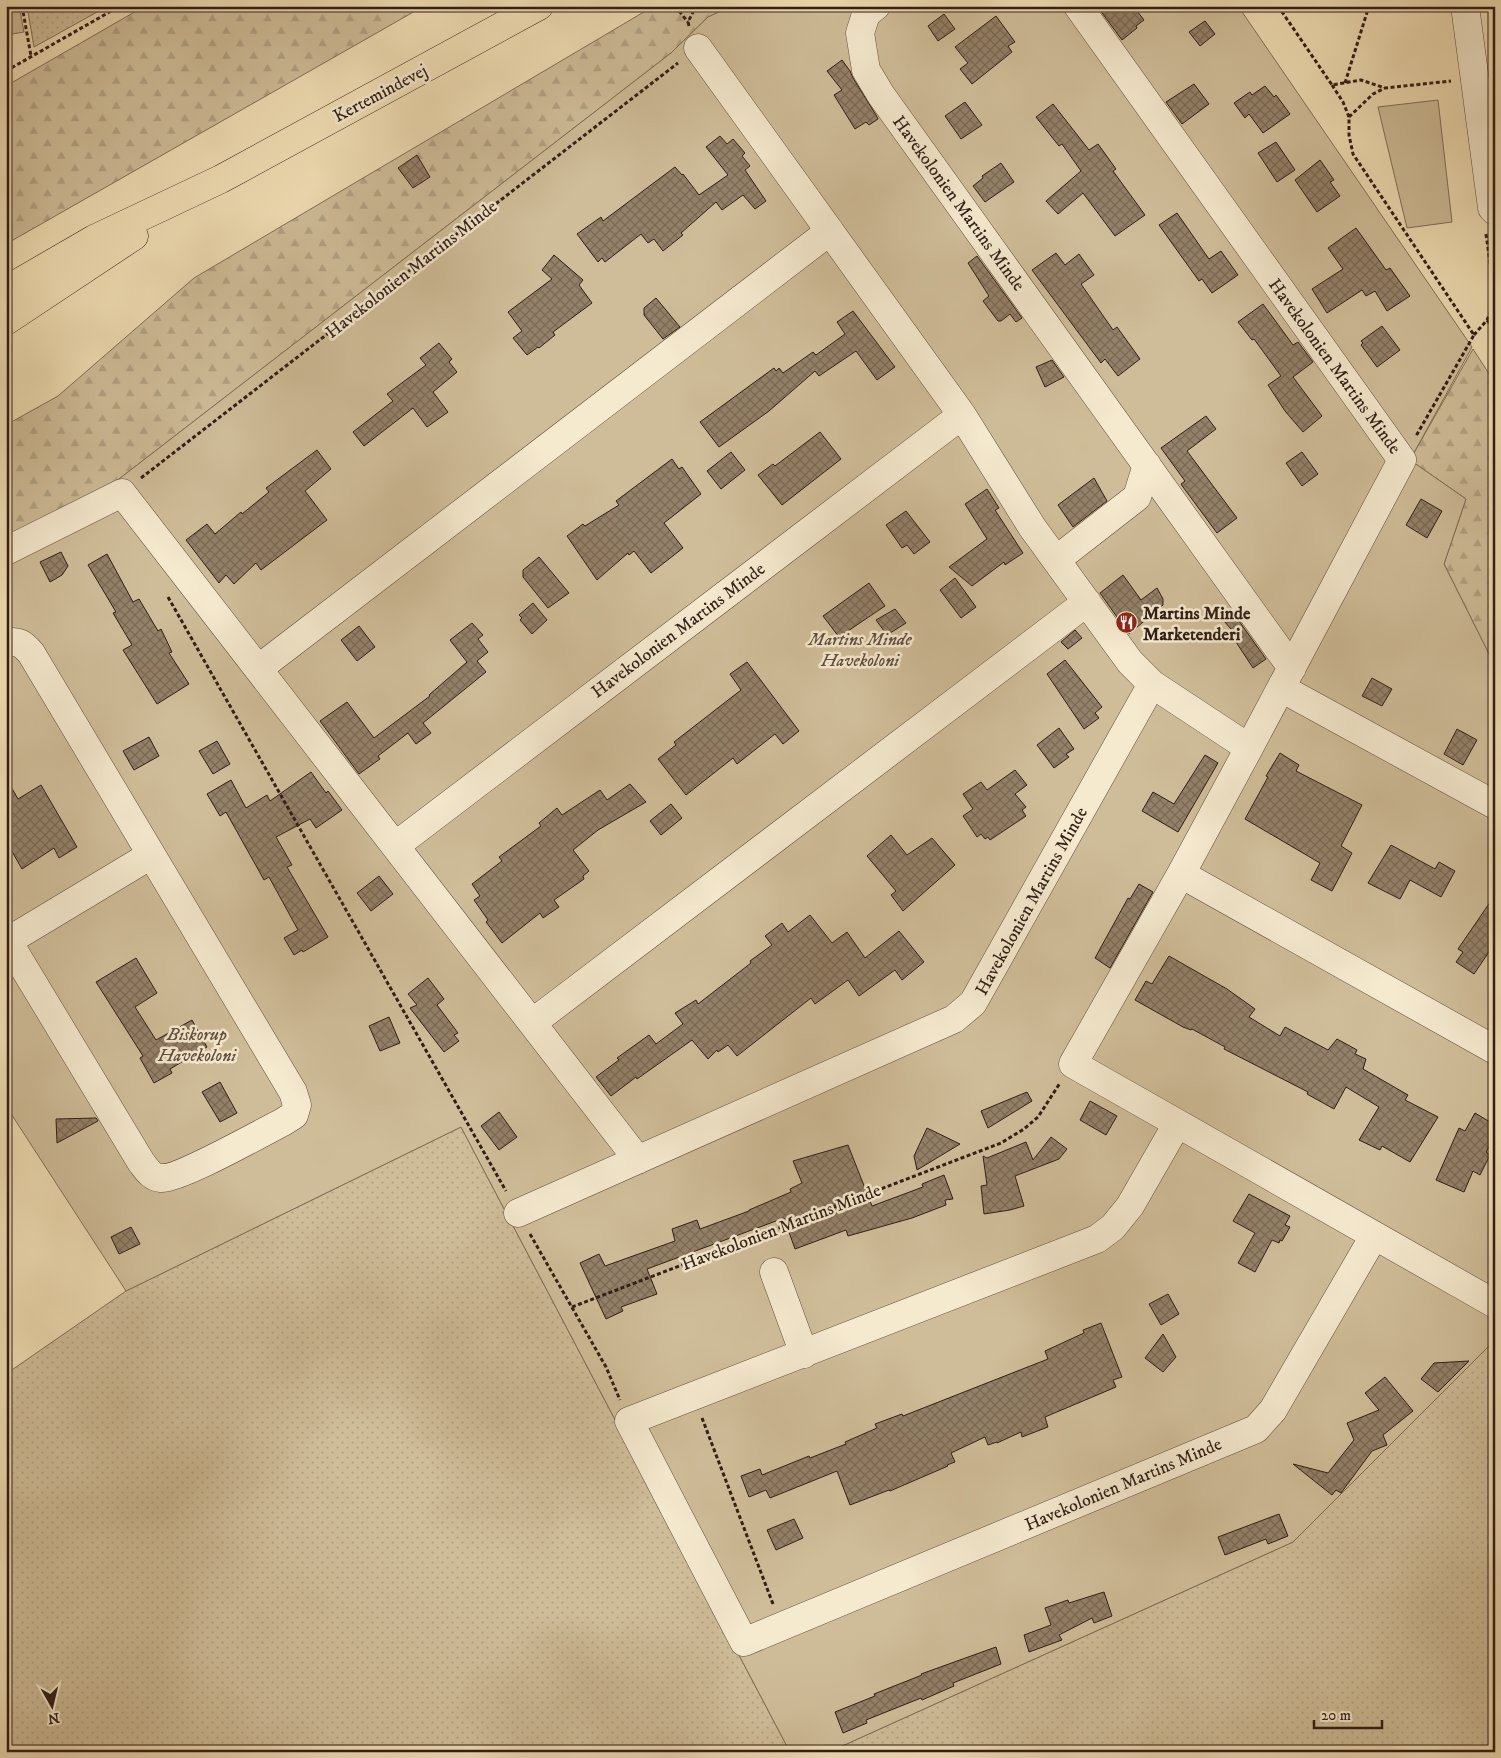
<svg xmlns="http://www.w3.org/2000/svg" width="1501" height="1758" font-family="'IM FELL DW Pica',serif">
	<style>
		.grass { fill: url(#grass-dots); stroke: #806e58 }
		.forest { fill: url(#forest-firs); stroke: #806e58 }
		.garden { fill: #cfbd99; stroke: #806e58 }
		.building { fill: url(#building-cross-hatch); stroke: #301e17 }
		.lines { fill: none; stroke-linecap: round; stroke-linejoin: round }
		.minor-casing { stroke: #604e3e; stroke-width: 29 }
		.major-casing { stroke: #301e17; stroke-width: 29 }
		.path { stroke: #301e17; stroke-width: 3; stroke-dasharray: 4 2.5; stroke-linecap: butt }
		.minor { stroke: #f5e9ce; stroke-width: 28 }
		.major { stroke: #f0ddb4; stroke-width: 28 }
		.labels { text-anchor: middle; stroke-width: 5; stroke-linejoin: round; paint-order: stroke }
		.street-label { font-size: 18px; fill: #301e17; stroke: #f5e9ce }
		.poi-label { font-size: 18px; font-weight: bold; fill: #301e17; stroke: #f5e9ce; text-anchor: start }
		.park-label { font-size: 18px; font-style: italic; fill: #604e3e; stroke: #f5e9ce }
	</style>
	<defs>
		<pattern id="grass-dots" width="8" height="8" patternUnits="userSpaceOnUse" patternTransform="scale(1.25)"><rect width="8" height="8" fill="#cfbd99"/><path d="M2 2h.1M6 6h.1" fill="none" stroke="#b2a283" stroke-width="1.8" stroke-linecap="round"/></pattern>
		<pattern id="forest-firs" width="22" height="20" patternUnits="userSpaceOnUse" patternTransform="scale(1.25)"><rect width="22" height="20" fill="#cfbd99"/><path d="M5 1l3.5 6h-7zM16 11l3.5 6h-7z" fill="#b2a283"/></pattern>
		<pattern id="building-cross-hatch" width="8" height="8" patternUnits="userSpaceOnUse" patternTransform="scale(1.25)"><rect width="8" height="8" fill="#948169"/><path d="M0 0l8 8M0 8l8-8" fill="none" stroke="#796955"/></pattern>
	</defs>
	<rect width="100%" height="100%" fill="#f0ddb4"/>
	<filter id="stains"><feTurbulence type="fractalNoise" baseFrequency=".004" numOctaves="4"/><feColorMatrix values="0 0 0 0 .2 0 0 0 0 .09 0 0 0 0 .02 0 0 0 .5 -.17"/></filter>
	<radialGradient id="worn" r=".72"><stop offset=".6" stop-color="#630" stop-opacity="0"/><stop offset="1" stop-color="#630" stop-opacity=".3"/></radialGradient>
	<path class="grass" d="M27,6h81l-74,41z
		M461,1127l329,625h-784v-378l120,-83z
		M1495,1340v412h-666l464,-210z"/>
	<path class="forest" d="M145,6h279l-418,238v-158z
		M654,6h78l-24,11 -37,36 -565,436 -100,53v-117l52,-29 136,-118z
		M1473,349l22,34v283l-51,-102 22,-65 -56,-39z"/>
	<path class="garden" d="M6,6h13l5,26 -18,3z
		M732,6h506l234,341 -62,113 56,39 -22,65 51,102v674l-202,202 -464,210h-39l-329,-625 -335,164 -120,-185v-564l100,-53 565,-436 37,-36z
		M1438,100l14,122 -45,6 -29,-121z"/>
	<path class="building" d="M1097,6h36l11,14 -8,6 1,2 -15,12z
		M944,14l11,15 -17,12 -10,-15z
		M996,16l19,26 -7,4 4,6 -40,32 -12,-15 8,-6 -13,-16z
		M1205,21l10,13 -15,12 -11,-14z
		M842,60l8,11 3,7 23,37 2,4 -9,6 -3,-3 -11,7 -21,-34 8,-5 -15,-19z
		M1194,84l15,20 -27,20 -16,-22z
		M1265,86l9,11 2,-2 14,19 -27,19 -14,-19 -4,4 -11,-15 16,-11 2,3z
		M965,102l17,23 -21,14 -16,-23z
		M1053,104l36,46 9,-6 18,25 -3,2 32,44 -30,21 -32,-43 -25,21 -12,-13 35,-30 -19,-27 -3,2 -23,-29z
		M720,136l7,8 6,-5 12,14 -3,3 8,10 -5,4 21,31 -11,8 -12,-14 -21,15 -6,-8 -35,31 2,2 -20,16 -9,-12 -6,4 -7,-9 -36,28 -3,-4 -4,4 -21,-28 24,-17 2,4 72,-54 7,8 1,-1 16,21 29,-20 -22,-28z
		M1276,142l19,28 -18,12 -19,-29z
		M417,155l13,22 -17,11 -15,-20z
		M1320,160l14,20 -4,2 10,14 -23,16 -22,-32z
		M1001,163l13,19 -29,20 -12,-16 10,-8 -1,-2z
		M1177,213l32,46 12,-8 17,24 -26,18 -10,-14 -3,2 -40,-56z
		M1356,228l30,42 4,-2 20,28 -23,15 -12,-20 -9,5 -4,-6 -35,23 -15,-24 31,-20 -15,-21z
		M1056,253l9,12 14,-11 15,21 -13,9 32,46 4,-3 23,32 -22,17 -13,-17 -4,4 -69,-93z
		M554,255l29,25 -4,5 13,18 -39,29 2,3 -16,13 -1,-1 -11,8 -14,-17 9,-7 -14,-19 44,-33 -10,-9z
		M977,256l45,62 -6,4 -6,-8 -9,7h-3l-15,-20 6,-5 -21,-33z
		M656,298l24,29 -17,12 -19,-24v-7z
		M1263,304l30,41 5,-3 15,20 -20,15 29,39 -19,16 -18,-21 -17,-26 13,-9 -27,-37 -2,1 -14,-18z
		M853,311l42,56 -18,13 -21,-29 -37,25 -4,-5 -46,40 -50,36 -19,-25 74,-54 2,3 3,-3 4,5 30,-21 3,3 29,-21 -8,-12z
		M1382,326l18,24 -23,17 -16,-22 2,-2 -2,-2z
		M439,343l13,16 -3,3 8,10 -24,20 15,20 -21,15 -14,-19 -49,38 -11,-14 40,-31 -6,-7 39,-29 -6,-7z
		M1052,360l12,17 -19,10 -9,-20z
		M1206,416l10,13 -29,22 50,67 -20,15 -34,-46 -2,-3 4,-3 -24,-33z
		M820,432l21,27 -59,46 -24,-30 15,-11 2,2z
		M317,450l14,19 -26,22 22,29 -66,50 -5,-7 -22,21 -8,-9 -7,8 -33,-43 21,-16 8,10 26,-22 1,2 27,-22 -3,-4z
		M731,452l14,18 -24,19 -14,-18z
		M1302,452l16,22 -16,12 -16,-23z
		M672,459l7,10 3,-2 19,27 -37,29 19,25 -32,25 -17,-22 -5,4 -1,-2 -31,27 -30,-44 16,-12 2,2 34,-21 -3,-4z
		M1094,478l13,23 -34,26 -15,-22z
		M987,489l12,19 -4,2 28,43 -18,12 -1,-3 -32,24 -23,-19 38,-28 -22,-35z
		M1421,499l21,12 -15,27 -21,-13z
		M906,511l24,31 -16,12 -7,-9 -5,3 -16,-23z
		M61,552l7,14 -6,9 -12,7 -10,-20z
		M107,554l26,48 6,-3 19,32 3,-2 11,23 -3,1 20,31 -32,20 -34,-54 9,-5 -19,-32 3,-1 -28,-47z
		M539,557l30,36 -21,15 -25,-31v-7z
		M1123,575l18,25 16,-12 6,11v6l-34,29 -29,-41z
		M955,578l21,29 -15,11 -21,-28z
		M869,583l16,23 -46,31 -16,-21z
		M533,603l14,17 -15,14 -12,-14 2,-2 -3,-3z
		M895,609l11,14 -19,12 -11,-15z
		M1234,614l32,45 -13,9 -19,-29 3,-3 -13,-15z
		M472,623l11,12 -5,4 10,13 -11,9 9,11 -63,51 8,10 -15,11 -8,-11 -30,23 2,3 -21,15 -39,-53 27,-19 27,36 56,-42 -1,-1 38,-33 -17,-22z
		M359,626l16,21 -18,14 -16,-21z
		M1075,630l7,8 -14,11 -7,-7z
		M1065,660l37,47 -7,6 4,5 -15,11 -37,-55z
		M747,662l52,69 -16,13 -8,-10 -38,30 -4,-6 -47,37 -28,-36 18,-14 -2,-3 67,-52 -11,-16z
		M1372,678l20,11 -10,17 -20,-10z
		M1059,728l15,21 -8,5 3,3 -15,11 -17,-23z
		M1457,729l20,11 -14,25 -19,-11z
		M149,737l10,19 -25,14 -11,-19z
		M217,741l13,23 -17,10 -14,-23z
		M1280,753l19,12 -3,6 66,34 -21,41 11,7 -20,38 -21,-11 9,-17 -75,-44 23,-42 -2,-1z
		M1205,755l13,8 -40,69 -36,-21 11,-19 21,12z
		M1015,770l12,15 -12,9 11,13 -4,3 4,6 -36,24 -2,-3 -3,2 -4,-5 -4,3 -14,-21 10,-7 -10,-15 18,-12 6,8z
		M311,772l15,21 2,-2 14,19 -26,18 -6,-9 -34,18 16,28 -5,2 41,70 -25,15 -1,-2 -8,5 -10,-17 14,-8 -29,-53 -5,3 -38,-68 -6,4 -13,-22 24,-14 15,28 21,-13 3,6z
		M6,778l12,21 23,-14 36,62 -18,11 -5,-10 -32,21 -16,-28z
		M630,784l16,18 -48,28 -25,20 16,21 -6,5 1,3 -30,21 5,7 -16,11 -3,-5 -38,30 -16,-21 2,-2 -14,-20 6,-4 -8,-12 30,-23 -3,-4 42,-31 -2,-3 18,-15 5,7 38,-25 7,10z
		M671,804l11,14 -21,17 -11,-14z
		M891,835l16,20 25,-17 23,27 -52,46 -12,-16 5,-4 -29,-35z
		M1391,845l44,24 4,-7 16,9 -14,26 -31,-17 -10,19 -32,-16z
		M379,876l14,18 -22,17 -14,-18z
		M1139,884l14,8 -43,76 -15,-10 33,-60 2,1z
		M1495,895v48l-21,31 -18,-12 7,-10 -5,-3z
		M810,915l22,28 15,-11 18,26 34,-27 25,31 -22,18 -7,-10 -36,26 -11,-16 -33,24 -4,-6 -74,58 -9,-11 -10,7 -1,-2 -9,9 -16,-19 -55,39 -1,-2 -25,19 -15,-19 23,-17 -2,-2 32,-23 7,9 27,-20 -8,-11 21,-13 2,4 53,-41 -1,-2 22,-16 -7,-9 17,-13 6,9z
		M1169,956l58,33 28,20 -6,8 31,19 5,-9 43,23 9,-11 20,11 -2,4 11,5 -3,10 45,26 -3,5 33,17 -28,45 -28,-16 -2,4 -21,-10 20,-33 -33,-20 -12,22 -27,-15 1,-2 -84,-43 1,-2 -33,-18 -1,1 -8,-3 -48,-27 11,-19 6,3z
		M136,958l21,35 -22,14 21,33 36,-20 15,27 -37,22 2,4 -18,10 -14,-25 3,-2 -47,-74z
		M428,978l16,21 -7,6 21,28 -4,2 5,6 -15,11 -34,-44 7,-3 -9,-11z
		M389,1017l11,26 -20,8 -11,-25z
		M220,1082l17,31 -17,9 -18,-30z
		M1027,1092l5,9 -44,27 -7,-17z
		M1090,1101l27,15 -11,19 -26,-15z
		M499,1112l18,25 -18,13 -18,-24z
		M1475,1113l20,12v12l-9,15 4,3 -10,20 -7,-4 -9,21 -28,-12 23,-52 6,3z
		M96,1118l2,3 -41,22 -1,-24z
		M927,1128l33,16 -43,26 -3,-14z
		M1051,1137l16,12 -8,10 -44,17 9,30 -14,4 -26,4 -3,-28 6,-1 -4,-29 4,2 39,-16 7,18z
		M848,1145l24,61 51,-19 -1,-3 22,-9 9,24 -8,1 1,5 -34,13 -64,18 -2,-6 -51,19 -11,-31 -137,51 10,25 -36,13 2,4 -17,8 -26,-56 19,-9 6,12 70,-25 -3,-12 25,-9 3,9 49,-18v-1l42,-18 -1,-3 12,-6 -9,-22z
		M1249,1194l41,22 -5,9 5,2 -8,14 -2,-1 -1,3 -7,-3 -17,32 -17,-9 17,-30 -22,-12z
		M131,1227l9,17 -21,10 -8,-17z
		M1168,1294l11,20 -18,11 -12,-21z
		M1101,1323l21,54 -9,3 3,7 -71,30 3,10 -26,10 -1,-5 -24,11v-1l-9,3 -3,-8 -34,16 4,9 -8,3 1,1 -58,25 -1,-1 -39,15 -13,-34 -67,27 -4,-8 -17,7 -8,-21 19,-7 2,6 47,-19 1,2 36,-14 -1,-2 32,-14 -2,-4 27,-10 1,2 145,-57 -3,-8 39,-18 -1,-3z
		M1163,1334l13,23 -13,15 -18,-14z
		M1469,1361l-31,31 -17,-13 13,-16z
		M1385,1377l28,34 -30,24 4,10 -15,6 -31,42 -5,-3 -4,5 -39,-31 35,9 26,-33 -7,-17 32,-13 -14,-17z
		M1279,1514l9,22 -20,8 -2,-5 -41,16 -7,-18z
		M794,1519l9,19 -27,12 -9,-20z
		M1104,1592l8,24 -18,7 -2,-5 -33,17 3,5 -33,12 -5,-17 27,-10 -6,-17 23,-8 1,3z
		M996,1647l5,17 -48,19 1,3 -32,14 -1,-2 -55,22 1,3 -24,10 -8,-21 40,-16 -1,-2 48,-19 -1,-1z"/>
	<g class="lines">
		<defs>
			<path id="minor" d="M876,6l-10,8 -6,19 6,37 15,25 411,573
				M1465,6l27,202 3,3
				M698,48l264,367 70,112 98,135 22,22 97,64 153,-288 -324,-454
				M6,551l116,-58 516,667
				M1056,560l81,-63 10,-32
				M6,643c12,-3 17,1 25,10l262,439 4,13 -3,10 -11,7c-20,10 -105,58 -122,56 -10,-1 -14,-8 -20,-16l-135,-224
				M258,669l572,-438
				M1281,688l214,117
				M1249,748l-68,126 -108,190 422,240
				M395,846l567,-431
				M1181,874l314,176
				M8,941l143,-86
				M532,1023l555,-421
				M1177,1124l-47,82 -17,21 -16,12 -468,182 115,221 512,-213 17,-19 101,-174
				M518,1213l436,-194 19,-16 179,-319
				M774,1272l30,82"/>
			<path id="major" d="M6,290l88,-51 127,-60 318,-173
				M6,321l128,-85"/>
		</defs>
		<use href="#minor" class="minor-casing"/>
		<use href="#major" class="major-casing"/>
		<path class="path" d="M22,6l9,50
			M675,6l13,16
			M1278,6l54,79 29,-5 24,8 66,-7
			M689,26l-1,-4 6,-12 8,-4
			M6,71l114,-65
			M1345,83l24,-77
			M1332,85l11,17 6,15v18l4,19 121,181 -58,101
			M1349,117l24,-23 12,-6
			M1486,234l9,64
			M1487,320l8,11
			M1474,335l13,-15 8,-17
			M141,478l537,-415
			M168,597l338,594
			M530,1234l76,133 14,33
			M572,1307l429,-164 23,-14 14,-12 22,-34
			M702,1418l71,186"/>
		<use href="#minor" class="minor"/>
		<use href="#major" class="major"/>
	</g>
	<defs>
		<symbol id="restaurant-disc" viewBox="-11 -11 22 22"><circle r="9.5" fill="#8f2418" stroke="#f5e9ce"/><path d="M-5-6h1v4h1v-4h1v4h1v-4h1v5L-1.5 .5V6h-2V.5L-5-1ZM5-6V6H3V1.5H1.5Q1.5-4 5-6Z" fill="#fff"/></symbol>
	</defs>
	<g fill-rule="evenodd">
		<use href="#restaurant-disc" x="1114" y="610" width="25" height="25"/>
	</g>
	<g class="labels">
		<g class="street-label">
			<text transform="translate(380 93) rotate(-28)" y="6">Kertemindevej</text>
			<text transform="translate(959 203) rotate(54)" y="6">Havekolonien Martins Minde</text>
			<text transform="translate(411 269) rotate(-38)" y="6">Havekolonien Martins Minde</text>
			<text transform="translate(1335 366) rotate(54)" y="6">Havekolonien Martins Minde</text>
			<text transform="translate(678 630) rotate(-37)" y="6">Havekolonien Martins Minde</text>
			<text transform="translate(1031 901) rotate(-61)" y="6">Havekolonien Martins Minde</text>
			<text transform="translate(781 1227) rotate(-21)" y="6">Havekolonien Martins Minde</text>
			<text transform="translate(1123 1484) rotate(-23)" y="6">Havekolonien Martins Minde</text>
		</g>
		<g class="poi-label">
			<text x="1143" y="619">Martins Minde<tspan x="1143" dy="21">Marketenderi</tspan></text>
		</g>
		<g class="park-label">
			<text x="860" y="645">Martins Minde<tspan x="860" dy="21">Havekoloni</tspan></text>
			<text x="197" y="1040">Biskorup<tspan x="197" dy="21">Havekoloni</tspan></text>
		</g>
	</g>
	<rect width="1501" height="1758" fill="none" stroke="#f0ddb4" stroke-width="25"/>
	<rect x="8" y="8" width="1486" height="1743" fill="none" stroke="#301e17" stroke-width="2.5"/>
	<rect x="12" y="12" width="1476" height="1733" fill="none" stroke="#301e17"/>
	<g transform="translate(52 1706) rotate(172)" stroke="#f5e9ce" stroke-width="4" paint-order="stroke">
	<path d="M0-4L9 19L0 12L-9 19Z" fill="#301e17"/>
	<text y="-8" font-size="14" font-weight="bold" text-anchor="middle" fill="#301e17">N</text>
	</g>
	<path d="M1314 1720v8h68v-8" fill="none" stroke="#301e17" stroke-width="2.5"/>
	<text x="1321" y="1720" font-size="15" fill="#301e17" stroke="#f5e9ce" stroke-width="4" paint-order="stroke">20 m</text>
	<rect width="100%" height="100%" filter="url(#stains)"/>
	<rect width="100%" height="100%" fill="url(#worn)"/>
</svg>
